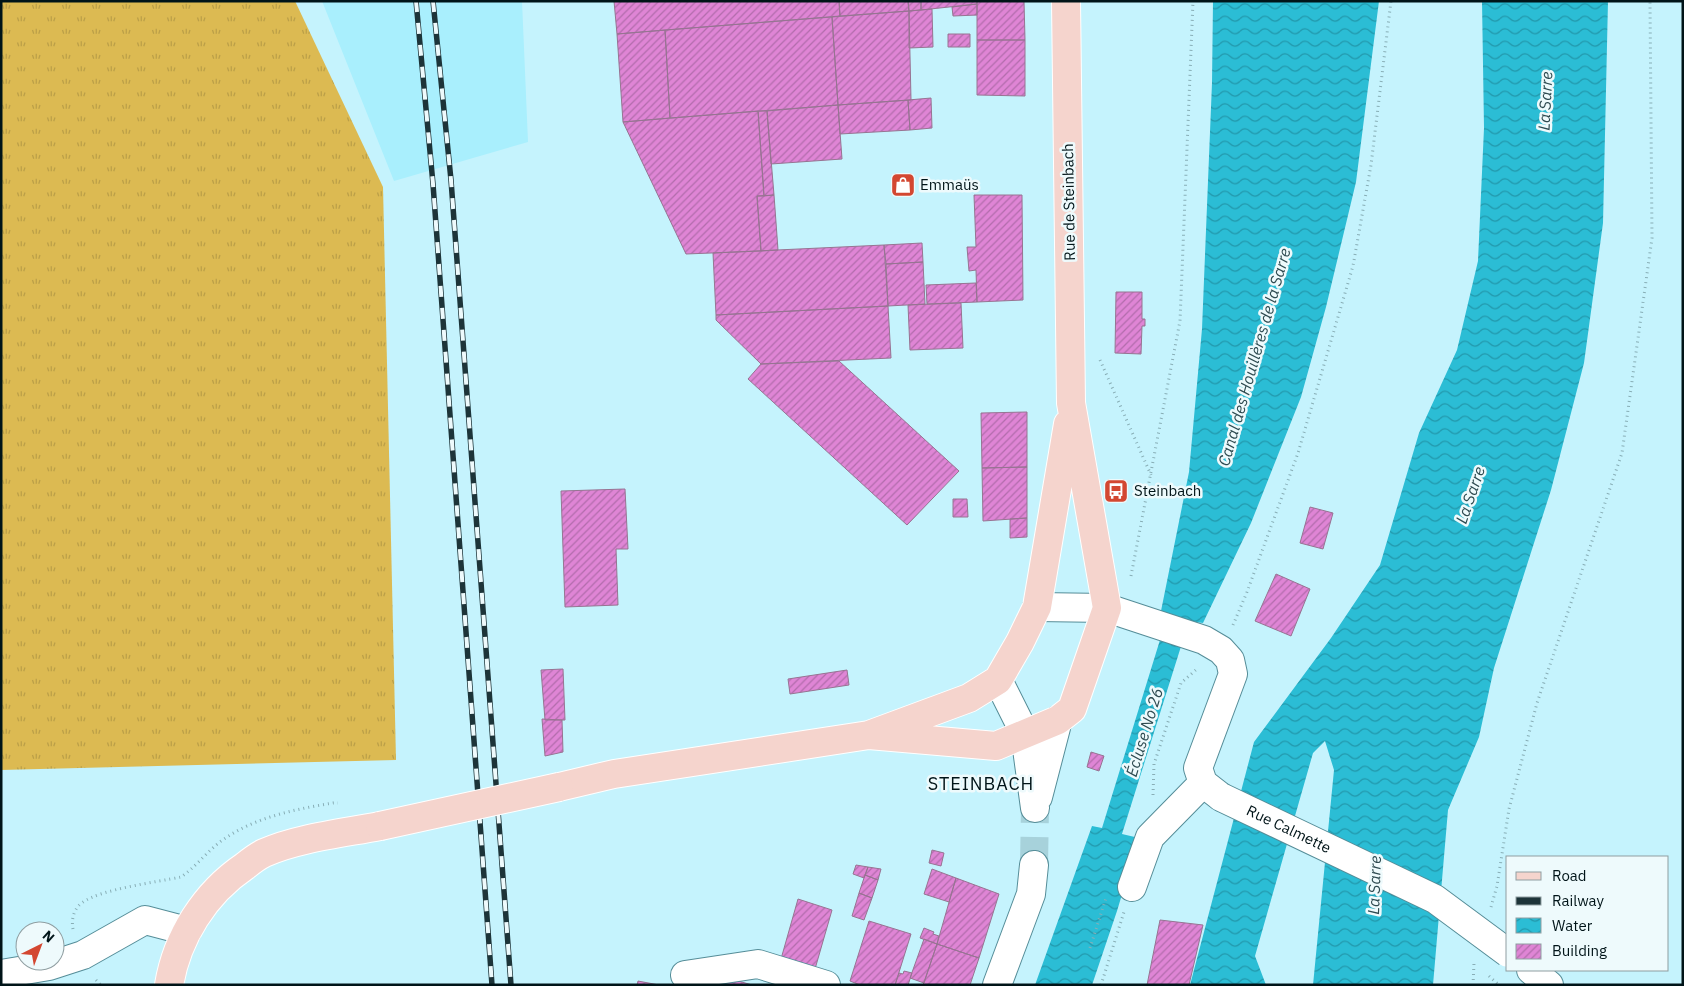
<svg xmlns="http://www.w3.org/2000/svg" width="1684" height="986" font-family="'IBM Plex Sans',sans-serif">
	<style>
		.built { fill: #a9effd }
		.grass { fill: url(#grass-tufts) }
		.water { fill: url(#water-waves) }
		.building { fill: url(#building-hatch); stroke: #977492 }
		.lines { fill: none; stroke-linecap: round; stroke-linejoin: round }
		.minor-tunnel { stroke: #a7d2db; stroke-width: 28; stroke-dasharray: 28 14; stroke-linecap: butt }
		.minor-casing { stroke: #558d98; stroke-width: 30 }
		.major-casing { stroke: #fff; stroke-width: 30 }
		.path { stroke: #88aeb6; stroke-width: 3; stroke-dasharray: 1 4; stroke-linecap: butt }
		.minor { stroke: #fff; stroke-width: 28 }
		.major { stroke: #f5d4cd; stroke-width: 28 }
		.rail-casing { stroke: #1d3439; stroke-width: 5.5 }
		.rail { stroke: #eefafc; stroke-width: 4; stroke-dasharray: 11; stroke-linecap: butt }
		.minor-bridge-casing { stroke: #558d98; stroke-width: 30; stroke-linecap: butt }
		.major-bridge-casing { stroke: #fff; stroke-width: 30; stroke-linecap: butt }
		.minor-bridge { stroke: #fff; stroke-width: 28 }
		.major-bridge { stroke: #f5d4cd; stroke-width: 28 }
		.labels { text-anchor: middle; stroke-width: 5; stroke-linejoin: round; paint-order: stroke }
		.poi-label { font-size: 15px; fill: #001418; stroke: #eefafc; text-anchor: start }
		.street-label { font-size: 15px; fill: #001418; stroke: #eefafc }
		.water-label { font-size: 16px; font-style: italic; fill: #2e4b51; stroke: #eefafc }
		.quarter-label { font-size: 18px; letter-spacing: 1px; fill: #001418; stroke: #eefafc }
	</style>
	<defs>
		<pattern id="grass-tufts" width="24" height="20" patternUnits="userSpaceOnUse" patternTransform="scale(1.25)"><rect width="24" height="20" fill="#dcba52"/><path d="M3 7l-1-3M5 7V3M7 7l1-3M15 17l-1-3M17 17v-4M19 17l1-3" fill="none" stroke="#bb9f47"/></pattern>
		<pattern id="water-waves" width="16" height="10" patternUnits="userSpaceOnUse" patternTransform="scale(1.25)"><rect width="16" height="10" fill="#2bbdd5"/><path d="M0 5q4-4 8 0t8 0" fill="none" stroke="#2298ac"/></pattern>
		<pattern id="building-hatch" width="6" height="6" patternUnits="userSpaceOnUse" patternTransform="scale(1.25)"><rect width="6" height="6" fill="#df85d5"/><path d="M-1 1l2-2M0 6l6-6M5 7l2-2" fill="none" stroke="#b26cac"/></pattern>
	</defs>
	<rect width="100%" height="100%" fill="#c5f3fd"/>
	<path class="built" d="M322,1h200l6,141 -134,39z"/>
	<path class="grass" d="M1,1h294l88,186 13,573 -395,10z"/>
	<path class="water" d="M1213,1h166l-23,181 -30,125 -25,90 -50,126 -48,100 -14,-2 -67,213 17,4 -22,73 -25,74h-57l57,-159 10,2 66,-214 -7,-3 28,-139 13,-143 10,-246z
		M1482,1h126l-5,222 -19,140 -33,127 -57,178 -15,69 -31,73 -15,175h-120l21,-215 -9,-29 -12,12 -58,203 11,29h-76l64,-243 77,-104 49,-73 39,-132 38,-83 21,-89 6,-133z"/>
	<path class="building" d="M614,1h225l1,15 -223,18z
		M839,1h69l1,10 -69,5z
		M908,1h13v9l-12,1z
		M921,1h56v3l-56,6z
		M977,1h47l1,39h-48z
		M977,4v11l-24,1 -1,-9z
		M932,9l1,38 -24,1v-37z
		M909,11l2,89 -73,5 -6,-88z
		M832,17l6,88 -168,13 -5,-88z
		M665,30l5,88 -47,4 -6,-88z
		M948,34h22v13h-22z
		M977,40h48v56l-48,-1z
		M931,98l1,30 -22,2 -2,-30z
		M908,100l2,30 -70,4 -2,-29z
		M838,105l4,54 -71,5 -4,-53z
		M758,111h9l7,84 -10,1z
		M758,111l6,85h-7l4,55 -75,3 -63,-132z
		M774,195l4,55 -17,1 -4,-55z
		M974,195h48l1,105 -46,2 -1,-32 -7,1 -2,-24h9z
		M922,243l1,19 -37,2 -2,-19z
		M884,245l4,61 -172,9 -3,-62z
		M923,262l2,42 -37,2 -2,-42z
		M976,283l1,19 -50,2 -1,-19z
		M1116,292h26v27h3v7h-3l-1,28 -26,-1z
		M961,303l2,45 -53,2 -2,-45z
		M888,306l3,52 -130,6 -45,-44v-5z
		M839,361l120,110 -52,54 -159,-146 13,-15z
		M1027,412v55l-45,1 -1,-55z
		M1027,467v51l-44,3 -1,-53z
		M625,489l3,60h-12l2,56 -53,2 -4,-116z
		M953,499h14l1,18h-15z
		M1310,507l23,6 -10,36 -23,-6z
		M1027,518v19l-17,1v-19z
		M1276,574l34,15 -19,47 -36,-15z
		M563,669l2,51h-20l-4,-50z
		M847,670l2,15 -59,9 -2,-15z
		M542,719l20,1 1,32 -18,4z
		M1091,752l13,4 -5,15 -12,-4z
		M932,850l12,3 -3,13 -12,-3z
		M856,865l12,2 -4,11 -11,-4z
		M868,867l13,2 -3,11 -13,-5z
		M932,869l24,9 -7,24 -25,-8z
		M865,875l13,5 -6,18 -13,-5z
		M956,878l43,16 -20,64 -42,-14z
		M859,893l13,5 -8,22 -12,-4z
		M798,899l34,11 -17,59 -34,-10z
		M1160,920l43,5 -14,60h-42z
		M869,921l42,13 -16,51h-35l-10,-4z
		M924,928l10,4 -1,2 6,2 -2,8 -17,-6z
		M924,939l13,5 -13,39 -14,-5z
		M937,944l42,14 -9,27h-47z
		M904,971l8,2 -4,12h-13l4,-12 4,1z
		M728,978l24,7h-26z
		M638,981l21,4h-22z"/>
	<g class="lines">
		<path class="minor-tunnel" d="M1034,865l1,-57"/>
		<defs>
			<path id="minor" d="M1037,607l70,1 97,32 17,10 9,10 3,14 -35,94 5,15 18,14
				M998,680l27,54 10,74
				M1038,797l20,-77
				M1132,887l18,-50 53,-54
				M1531,970l18,15
				M1,974l48,-8 34,-11 62,-35 42,11
				M685,975l73,-11 68,21
				M997,985l34,-91 3,-29"/>
			<path id="major" d="M869,735l127,11 62,-26 14,-11 35,-101 -36,-205 -5,-402
				M559,787l55,-13 255,-39 100,-37 29,-18 22,-38 17,-35 31,-183
				M169,985c8,-48 36,-92 76,-119 6,-5 13,-10 19,-13 33,-15 80,-20 116,-27"/>
		</defs>
		<use href="#minor" class="minor-casing"/>
		<use href="#major" class="major-casing"/>
		<path class="path" d="M1100,360l51,115
			M1131,576l49,-255 13,-320
			M1233,625l14,-33 51,-139 55,-187 18,-101 20,-164
			M1153,795l1,-31 27,-81 17,-15
			M1491,907l6,-21 12,-77 28,-106 85,-250 30,-215 -2,-237
			M73,929c-2,-10 1,-21 10,-27 19,-13 74,-20 98,-25 16,-11 27,-27 43,-38 32,-22 72,-30 109,-36h5
			M1090,948l16,-50
			M1489,976l10,9
			M96,980l5,5
			M1101,985l23,-73
			M1473,985l1,-22"/>
		<use href="#minor" class="minor"/>
		<use href="#major" class="major"/>
		<defs>
			<path id="rail" d="M416,1l17,183 59,801
				M433,1l18,179 60,805"/>
		</defs>
		<use href="#rail" class="rail-casing"/>
		<use href="#rail" class="rail"/>
		<defs>
			<g id="minor-bridge">
				<path id="s1" d="M1221,797l214,102 73,54"/>
			</g>
			<path id="major-bridge" d="M380,826l179,-39"/>
		</defs>
		<use href="#minor-bridge" class="minor-bridge-casing"/>
		<use href="#major-bridge" class="major-bridge-casing"/>
		<use href="#minor-bridge" class="minor-bridge"/>
		<use href="#major-bridge" class="major-bridge"/>
	</g>
	<defs>
		<symbol id="shop-square" viewBox="-11 -11 22 22"><rect x="-9" y="-9" width="18" height="18" rx="4" fill="#d34731" stroke="#eefafc"/><path d="M-5-2.5h2.3a2.7 3.5 0 0 1 5.4 0H5L5.5 6h-11ZM-1.5-2.5h3a1.5 2.3 0 0 0-3 0Z" fill="#fff"/></symbol>
		<symbol id="bus-square" viewBox="-11 -11 22 22"><rect x="-9" y="-9" width="18" height="18" rx="4" fill="#d34731" stroke="#eefafc"/><path d="M-5-6H5V4H4V6H2V4H-2V6H-4V4H-5ZM-3.5-4V0h7V-4ZM-3.5 1.2v1.5H-2V1.2ZM2 1.2v1.5H3.5V1.2Z" fill="#fff"/></symbol>
	</defs>
	<g fill-rule="evenodd">
		<use href="#shop-square" x="889" y="171" width="28" height="28"/>
		<use href="#bus-square" x="1102" y="477" width="28" height="28"/>
	</g>
	<g class="labels">
		<g class="poi-label">
			<text x="920" y="190">Emmaüs</text>
			<text x="1134" y="496">Steinbach</text>
		</g>
		<g class="street-label">
			<text transform="translate(1069 202) rotate(-91)" y="5">Rue de Steinbach</text>
			<text dy="5" stroke="none"><textPath href="#s1" startOffset="75">Rue Calmette</textPath></text>
		</g>
		<g class="water-label">
			<text transform="translate(1545 101) rotate(-87)" y="6">La Sarre</text>
			<text transform="translate(1254 357) rotate(-74)" y="6">Canal des Houillères de la Sarre</text>
			<text transform="translate(1470 495) rotate(-71)" y="6">La Sarre</text>
			<text transform="translate(1144 732) rotate(-73)" y="6">Écluse No 26</text>
			<text transform="translate(1374 885) rotate(-88)" y="6">La Sarre</text>
		</g>
		<g class="quarter-label">
			<text x="981" y="790">STEINBACH</text>
		</g>
	</g>
	<rect width="1684" height="986" fill="none" stroke="#001418" stroke-width="5"/>
	<rect x="1506" y="856" width="162" height="115" fill="#eefafc" stroke="#8f9ea1"/>
	<rect x="1516" y="872" width="25" height="8" fill="#f5d4cd" stroke="#8f9ea1"/>
	<text x="1552" y="881" font-size="15" fill="#001418">Road</text>
	<rect x="1516" y="897" width="25" height="8" fill="#1d3439" stroke="#8f9ea1"/>
	<text x="1552" y="906" font-size="15" fill="#001418">Railway</text>
	<rect x="1516" y="918" width="25" height="15" fill="url(#water-waves)" stroke="#8f9ea1"/>
	<text x="1552" y="931" font-size="15" fill="#001418">Water</text>
	<rect x="1516" y="944" width="25" height="15" fill="url(#building-hatch)" stroke="#8f9ea1"/>
	<text x="1552" y="956" font-size="15" fill="#001418">Building</text>
	<g transform="translate(40 946) rotate(42)"><circle r="24" fill="#eefafc" stroke="#8f9ea1"/>
	<path d="M0-4L9 19L0 12L-9 19Z" fill="#d34731"/>
	<text y="-8" font-size="14" font-weight="bold" text-anchor="middle" fill="#001418">N</text>
	</g>
</svg>
